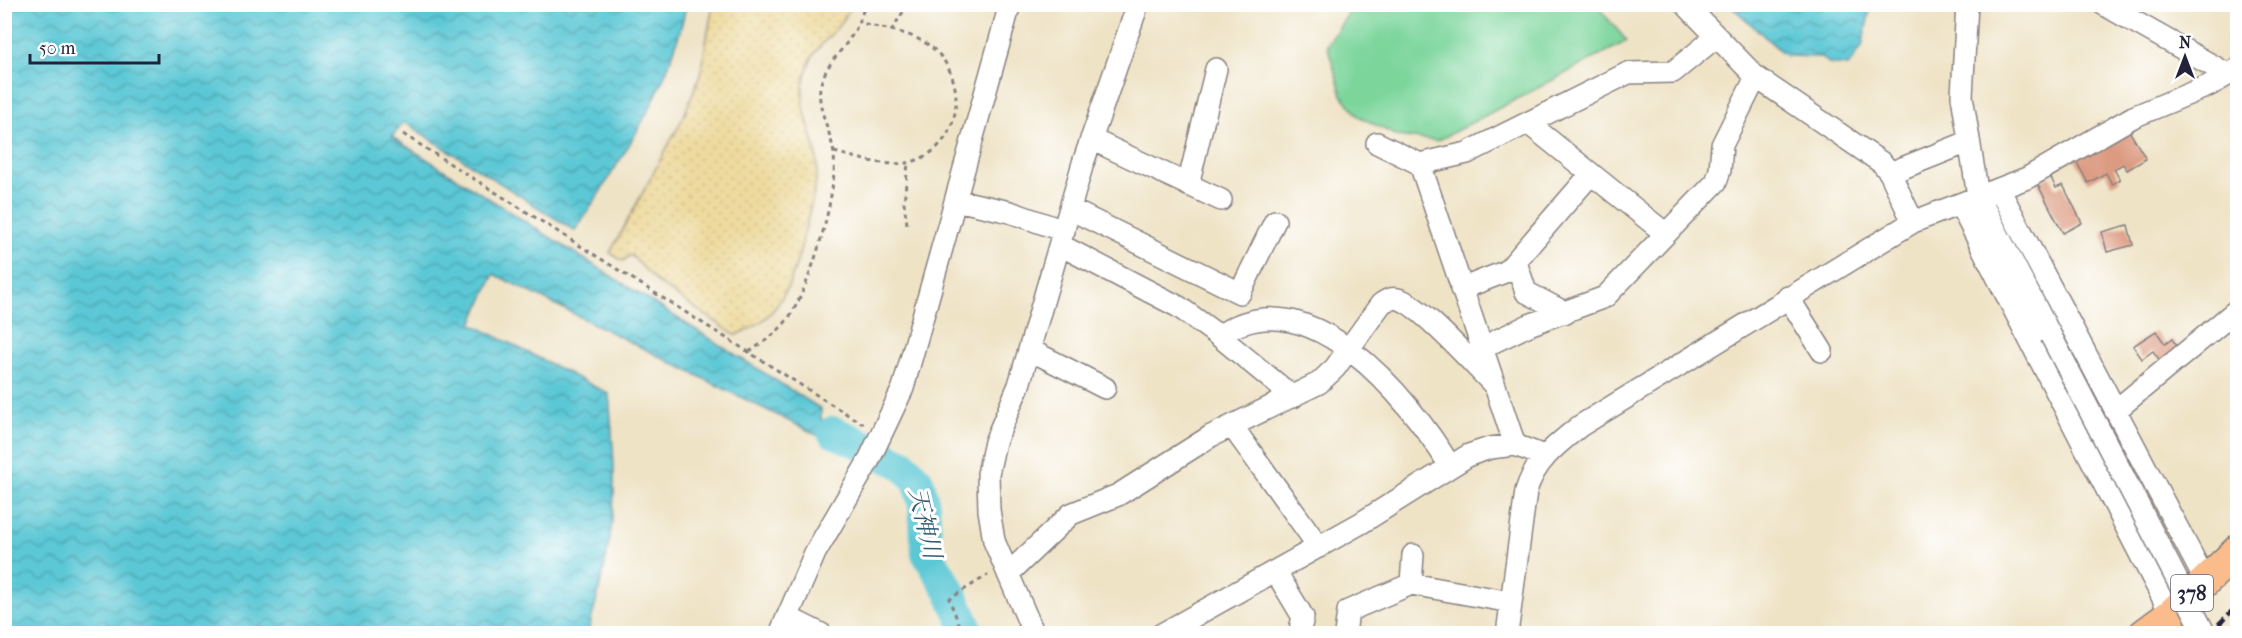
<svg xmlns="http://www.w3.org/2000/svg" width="2242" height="638" font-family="'IM FELL French Canon','Noto Serif JP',serif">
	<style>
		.sand { fill: url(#sand-dots); stroke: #887e6c; stroke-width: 1.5 }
		.garden { fill: #7cd59b; stroke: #4f7c6b; stroke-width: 1.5 }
		.water { fill: url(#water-waves); stroke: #3f7588; stroke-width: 1.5 }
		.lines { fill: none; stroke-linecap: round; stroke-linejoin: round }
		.river { stroke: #5cc8d5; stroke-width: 32 }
		.building { fill: #dc9a80 }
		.minor-casing { stroke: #888280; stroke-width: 24 }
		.highway-casing { stroke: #888280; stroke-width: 33 }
		.path { stroke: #888280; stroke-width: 3; stroke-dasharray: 4.5 4.5; stroke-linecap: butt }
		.minor { stroke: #fff; stroke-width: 21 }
		.highway { stroke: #fabc8b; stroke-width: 30 }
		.rail { stroke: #22223b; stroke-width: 4.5; stroke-dasharray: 9 4.5; stroke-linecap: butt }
		.minor-bridge-casing { stroke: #888280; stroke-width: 24; stroke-linecap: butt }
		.minor-bridge { stroke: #fff; stroke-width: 21 }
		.labels { text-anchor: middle; stroke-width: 6; stroke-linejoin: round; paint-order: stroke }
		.shield { fill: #fff; stroke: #646476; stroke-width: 1.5 }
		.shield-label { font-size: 21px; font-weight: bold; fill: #22223b }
		.water-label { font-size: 24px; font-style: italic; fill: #365c71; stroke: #fff }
	</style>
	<defs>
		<pattern id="sand-dots" width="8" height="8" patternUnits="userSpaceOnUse" patternTransform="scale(1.5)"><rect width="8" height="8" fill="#eeda9e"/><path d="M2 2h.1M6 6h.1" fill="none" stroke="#ccbb89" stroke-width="1.8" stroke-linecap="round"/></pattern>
		<pattern id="water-waves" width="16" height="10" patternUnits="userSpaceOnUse" patternTransform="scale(1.5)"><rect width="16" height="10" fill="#5cc8d5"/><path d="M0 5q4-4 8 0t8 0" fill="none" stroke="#4ca2ae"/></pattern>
	</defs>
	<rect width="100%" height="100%" fill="#fff"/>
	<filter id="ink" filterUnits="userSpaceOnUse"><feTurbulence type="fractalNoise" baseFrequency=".0167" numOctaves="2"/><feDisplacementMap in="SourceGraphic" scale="12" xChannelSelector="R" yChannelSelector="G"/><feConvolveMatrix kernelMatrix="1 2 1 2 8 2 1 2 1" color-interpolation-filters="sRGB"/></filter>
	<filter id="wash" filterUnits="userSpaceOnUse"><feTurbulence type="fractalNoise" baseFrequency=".008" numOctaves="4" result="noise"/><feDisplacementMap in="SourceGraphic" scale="24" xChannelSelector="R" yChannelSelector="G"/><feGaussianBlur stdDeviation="1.35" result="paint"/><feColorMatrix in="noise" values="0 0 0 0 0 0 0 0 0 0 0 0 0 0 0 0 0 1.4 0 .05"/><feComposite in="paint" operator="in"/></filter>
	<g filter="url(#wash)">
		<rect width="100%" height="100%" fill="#efe3c6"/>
		<path class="sand" d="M713,5h137c-5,19 -21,29 -32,44 -8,9 -13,26 -15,38 -3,27 13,50 14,76 1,20 -6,40 -10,59 -11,46 -20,97 -72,113l-77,-52 -27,-28 -8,6 -13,-8 73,-135 17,-43z"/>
		<path class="garden" d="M1354,5h242l31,36 -190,100 -40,-5 -39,-20 -16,-21 -15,-50z"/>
		<path class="water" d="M4,5h682c-16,85 -65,154 -111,226l-171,-109 -12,15 429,272v10l15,7 -7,15 -335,-167 -22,50 137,70c3,39 7,78 4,116 -3,42 -15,83 -25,123h-583z
			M1730,5h141l-9,42 -14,19 -18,-2 -9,-7 -35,-1z"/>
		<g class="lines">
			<path class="river" d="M833,432l33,14
				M884,456l18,8 16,17 6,24 3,48 23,38 19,43"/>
		</g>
		<g id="blocks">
			<path class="building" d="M2128,129l18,30 -19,11 -4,-6 -9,5 6,11 -8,4 -6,-11 -18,10 -13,-24z
				M2050,176l6,12 7,-3 19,38 -19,10 -26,-50z
				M2128,225l5,20 -26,7 -5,-20z
				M2156,331l9,13 7,-5 10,14 -18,13 -11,-15 -11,8 -9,-13z"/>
		</g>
	</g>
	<g filter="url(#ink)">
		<use href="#blocks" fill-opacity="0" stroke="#888280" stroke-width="1.5"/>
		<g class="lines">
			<defs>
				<path id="minor" d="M1685,4l71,73 126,86 8,10 23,49
					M1967,4l-5,92 16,100 73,140
					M2103,4l126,71
					M1528,123l138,111
					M1091,139l130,61
					M1377,143l43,21 95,281
					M1420,164l47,-11 161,-80 45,-1 43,-35
					M1890,173l78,-31
					M1188,185l28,-116
					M1999,189l206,391
					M956,200l54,12 54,19
					M1960,205l211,409
					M1070,209l170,84 35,-72
					M1060,245l119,62 40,29 74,61
					M1516,262l10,30 40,21
					M1461,289l46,-18 84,-97
					M1788,297l34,54
					M1219,336c88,-63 190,62 231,130
					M1481,348l48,-23 76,-28 111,-115 4,-12 2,-25 34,-68
					M1030,350l75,38
					M2115,411l123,-102
					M1232,426l87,121
					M1276,572l27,45 -4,17
					M1008,574l63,-60 47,-19 93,-59 108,-53 16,-15 46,-64c5,-4 10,-7 17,-5 21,4 76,66 94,84
					M1411,584l2,-29
					M787,617l34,17
					M780,634l35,-81 53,-91 35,-74 107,-384
					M1034,634l-40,-93 -5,-31 -1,-36 7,-32 24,-57 64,-222 55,-159
					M1162,634l199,-111 108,-68 21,-7 25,-3 29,11
					M1345,634l3,-23 63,-27 100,18
					M1507,634l19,-143c9,-30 30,-46 54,-65l333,-204 114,-44 106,-61 75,-31 30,-17"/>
				<path id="highway" d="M2144,634l27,-20 67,-64"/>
			</defs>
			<use href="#minor" class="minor-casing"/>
			<use href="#highway" class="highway-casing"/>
			<path class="path" d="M891,31l17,-27
				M403,134l458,289h5
				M834,152c25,6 51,16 77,10 55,-15 60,-92 13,-120 -19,-11 -45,-14 -66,-20
				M907,224l-3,-21 4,-40
				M749,352c13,-9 28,-18 38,-32 23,-30 51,-128 47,-165 -2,-22 -17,-45 -14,-67 4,-22 19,-33 30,-50 7,-9 12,-23 15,-34
				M963,634l-14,-35 39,-24"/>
			<use href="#minor" class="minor"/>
			<use href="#highway" class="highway"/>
			<path class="rail" d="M2209,634l29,-29"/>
			<defs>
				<path id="minor-bridge" d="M2051,336l154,298"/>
			</defs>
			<use href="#minor-bridge" class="minor-bridge-casing"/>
			<use href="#minor-bridge" class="minor-bridge"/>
		</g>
	</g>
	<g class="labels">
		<rect class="shield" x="2171" y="575" width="42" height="36" rx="4.5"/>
		<g class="shield-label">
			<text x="2192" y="600">378</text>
		</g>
		<g class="water-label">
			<text transform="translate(925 523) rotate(77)" y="8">天神川</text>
		</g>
	</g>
	<rect width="2242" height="638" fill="none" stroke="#fff" stroke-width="24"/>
	<g transform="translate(2185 57)" stroke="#ffffff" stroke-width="4.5" paint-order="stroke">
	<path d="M0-4.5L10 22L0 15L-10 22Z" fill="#22223b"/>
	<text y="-9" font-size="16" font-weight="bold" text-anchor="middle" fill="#22223b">N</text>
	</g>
	<path d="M30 54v9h129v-9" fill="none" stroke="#22223b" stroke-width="3"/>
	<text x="39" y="54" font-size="18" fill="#22223b" stroke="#ffffff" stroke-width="4.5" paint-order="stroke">50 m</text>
</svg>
